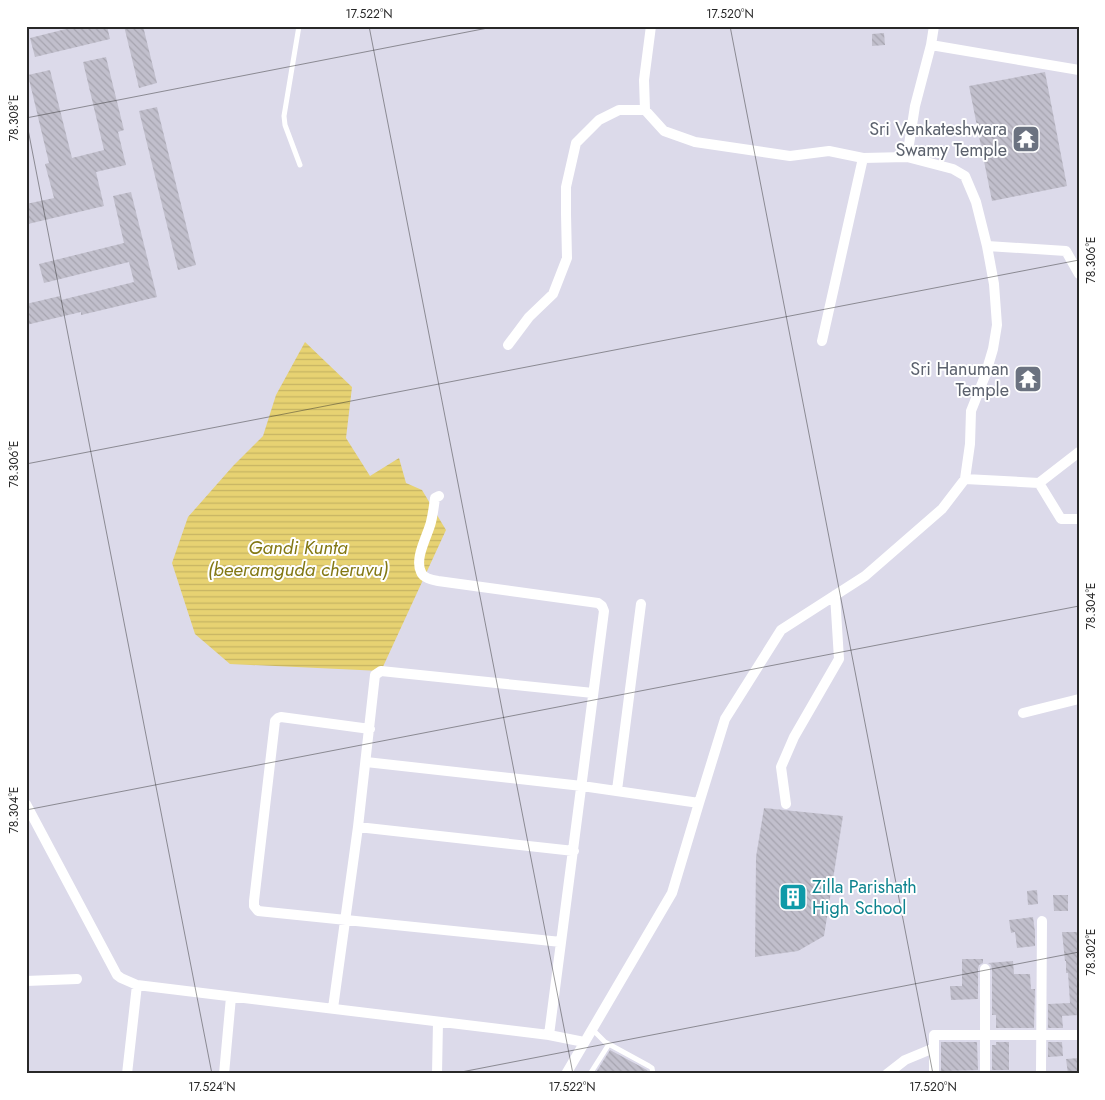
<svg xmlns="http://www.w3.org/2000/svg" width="1105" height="1100" font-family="Jost,sans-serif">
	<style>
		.water { fill: url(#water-rules) }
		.building { fill: url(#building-back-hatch) }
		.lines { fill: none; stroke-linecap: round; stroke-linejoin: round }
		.service { stroke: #fff; stroke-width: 5 }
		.minor { stroke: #fff; stroke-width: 10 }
		.ticks { fill: none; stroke: #282828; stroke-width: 1; stroke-opacity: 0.45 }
		.labels { text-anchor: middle; stroke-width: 4; stroke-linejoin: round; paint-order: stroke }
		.worship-label { font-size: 18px; fill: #5b616d; stroke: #fff; text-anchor: end }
		.culture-label { font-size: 18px; fill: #0d838f; stroke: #fff; text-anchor: start }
		.water-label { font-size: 19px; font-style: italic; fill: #837814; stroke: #fff }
		.neatline { fill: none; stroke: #282828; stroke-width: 2 }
		.ticks-label { font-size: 12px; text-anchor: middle; fill: #282828 }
	</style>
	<defs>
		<pattern id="water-rules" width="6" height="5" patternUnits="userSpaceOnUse" patternTransform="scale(1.25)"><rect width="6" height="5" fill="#e7d272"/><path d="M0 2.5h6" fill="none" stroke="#c6b463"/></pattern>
		<pattern id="building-back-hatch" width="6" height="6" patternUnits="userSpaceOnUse" patternTransform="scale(1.25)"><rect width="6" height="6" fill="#c1bfcc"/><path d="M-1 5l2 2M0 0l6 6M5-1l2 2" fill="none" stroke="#a6a4af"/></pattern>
	</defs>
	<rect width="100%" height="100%" fill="#dcdaea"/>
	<path class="water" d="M305,342l47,45 -6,51 24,38 29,-18 7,25 16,7 24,40 -65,141 -151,-7 -35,-30 -23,-71 16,-46 45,-51 30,-30 13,-41z"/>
	<path class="building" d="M78,26h29l3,13 -75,18 -5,-19z
		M124,26h19l14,57 -18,5z
		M884,33l1,12 -13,1v-12z
		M106,57l18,73 -6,2 8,33 -30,7 8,34 -76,18 -2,-8v-12l28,-6 -9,-34 4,-1 -21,-88 22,-5 22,88 32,-8 -21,-88z
		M1045,72l22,114 -75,15 -23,-115z
		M157,107l39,158 -18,5 -39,-159z
		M131,192l26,105 -76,18v-3l-55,13v-21l34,-8 1,4 73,-18 -5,-20 -85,21 -5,-19 85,-21 -11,-47z
		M764,808l79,8 -19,120 -26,15 -43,6 1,-100z
		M1037,890l1,14 -10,1 -1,-14z
		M1053,895h15v16h-14z
		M1033,917l2,15v14l-18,2 -2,-16 -4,1 -2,-13z
		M1062,932h17v83l-17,1 1,12h-15v-24l22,-1 -2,-30h-2v-12h-1z
		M962,959h21v4l-4,2 -1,4v30l-27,1 -1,-14h12z
		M1013,961l1,13h16l1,15h4l-1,39h-38v-13h-4v-46l-1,-4 -3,-2z
		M941,1042h36l1,28 -37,1z
		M996,1042h13v28h-17v-25h4z
		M1048,1042h14l1,14 -15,1z
		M610,1050l37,20 2,4h-54z
		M1079,1058v16h-11l-2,-15z"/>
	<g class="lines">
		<path class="service" d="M299,26l-15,90 1,9 15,40
			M592,1029l13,13 44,24 3,2 1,6
			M590,1074l19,-30"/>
		<path class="minor" d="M931,45l148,25
			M907,157l8,-51 16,-61 3,-19
			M987,246l79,5 13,23
			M822,341l41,-183
			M508,345l21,-28 24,-23 14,-36 -1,-44v-27l10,-44 23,-23 20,-10h26
			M965,479l74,4 22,36h18
			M1039,483l40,-31
			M439,496l-4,2c-1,8 -2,16 -4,24 -3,13 -17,36 -10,50 2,6 11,8 17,9l160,22 4,3 2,5 -55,424
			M1023,713l56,-14
			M370,729l-89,-12 -3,1 -3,3 -21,180v5l4,5 303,31
			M366,762l216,24 117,17
			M617,790l24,-186
			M26,804l91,171 4,3 16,7 412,50 35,7
			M786,804l-5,-37 13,-30 45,-78 -4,-64
			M358,827l216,24
			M26,981l51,-2
			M333,1008l25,-181 17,-152 6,-4 212,22
			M127,1074l10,-89
			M224,1074l7,-77
			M437,1074l1,-52
			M566,1074l106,-181 27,-90 26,-84 56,-89 84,-54 77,-67 23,-30 5,-35 1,-33 14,-35 8,-27 4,-24 -3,-41 -7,-38 -11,-44 -11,-26 -12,-7 -46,-12 -44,1 -34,-7 -39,5 -95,-14 -31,-11 -19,-21 -1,-30 7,-54
			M887,1074l18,-14 29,-12
			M934,1074v-39h145
			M985,1074v-105
			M1041,1074l1,-153"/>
	</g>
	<path class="ticks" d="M369,26l204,1048M730,26l203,1048M26,118l472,-92M26,119l186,955M26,464l1053,-204M26,810l1053,-204M451,1074l628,-122"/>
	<defs>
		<symbol id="temple-square" viewBox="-11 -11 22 22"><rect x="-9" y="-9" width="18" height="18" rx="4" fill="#6b7280" stroke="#fff"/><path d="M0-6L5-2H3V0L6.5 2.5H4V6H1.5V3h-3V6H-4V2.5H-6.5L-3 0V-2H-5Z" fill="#fff"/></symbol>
		<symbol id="building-square" viewBox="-11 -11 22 22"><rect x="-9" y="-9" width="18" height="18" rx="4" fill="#0f9aa8" stroke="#fff"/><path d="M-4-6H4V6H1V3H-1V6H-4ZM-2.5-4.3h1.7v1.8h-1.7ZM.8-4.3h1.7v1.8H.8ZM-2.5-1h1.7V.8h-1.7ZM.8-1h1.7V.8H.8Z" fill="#fff"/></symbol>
	</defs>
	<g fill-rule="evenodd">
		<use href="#temple-square" x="1010" y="123" width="32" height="32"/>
		<use href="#temple-square" x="1012" y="363" width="32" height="32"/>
		<use href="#building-square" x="777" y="881" width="32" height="32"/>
	</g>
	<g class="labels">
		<g class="worship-label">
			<text x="1007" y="135">Sri Venkateshwara<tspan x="1007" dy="21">Swamy Temple</tspan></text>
			<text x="1009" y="375">Sri Hanuman<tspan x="1009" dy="21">Temple</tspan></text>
		</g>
		<g class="culture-label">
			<text x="812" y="893">Zilla Parishath<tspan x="812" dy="21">High School</tspan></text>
		</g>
		<g class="water-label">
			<text x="298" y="554">Gandi Kunta<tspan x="298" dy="22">(beeramguda cheruvu)</tspan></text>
		</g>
	</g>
	<rect width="1105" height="1100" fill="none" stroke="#ffffff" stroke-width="55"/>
	<rect x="28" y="28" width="1050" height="1044" class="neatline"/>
	<g class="ticks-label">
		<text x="369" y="18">17.522°N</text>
		<text x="730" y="18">17.520°N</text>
		<text transform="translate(14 118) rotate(-90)" y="4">78.308°E</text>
		<text transform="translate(1091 260) rotate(-90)" y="4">78.306°E</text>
		<text transform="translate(14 464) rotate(-90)" y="4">78.306°E</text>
		<text transform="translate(1091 606) rotate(-90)" y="4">78.304°E</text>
		<text transform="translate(14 810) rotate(-90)" y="4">78.304°E</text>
		<text transform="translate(1091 952) rotate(-90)" y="4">78.302°E</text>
		<text x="212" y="1091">17.524°N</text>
		<text x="572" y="1091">17.522°N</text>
		<text x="933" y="1091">17.520°N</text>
	</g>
</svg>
